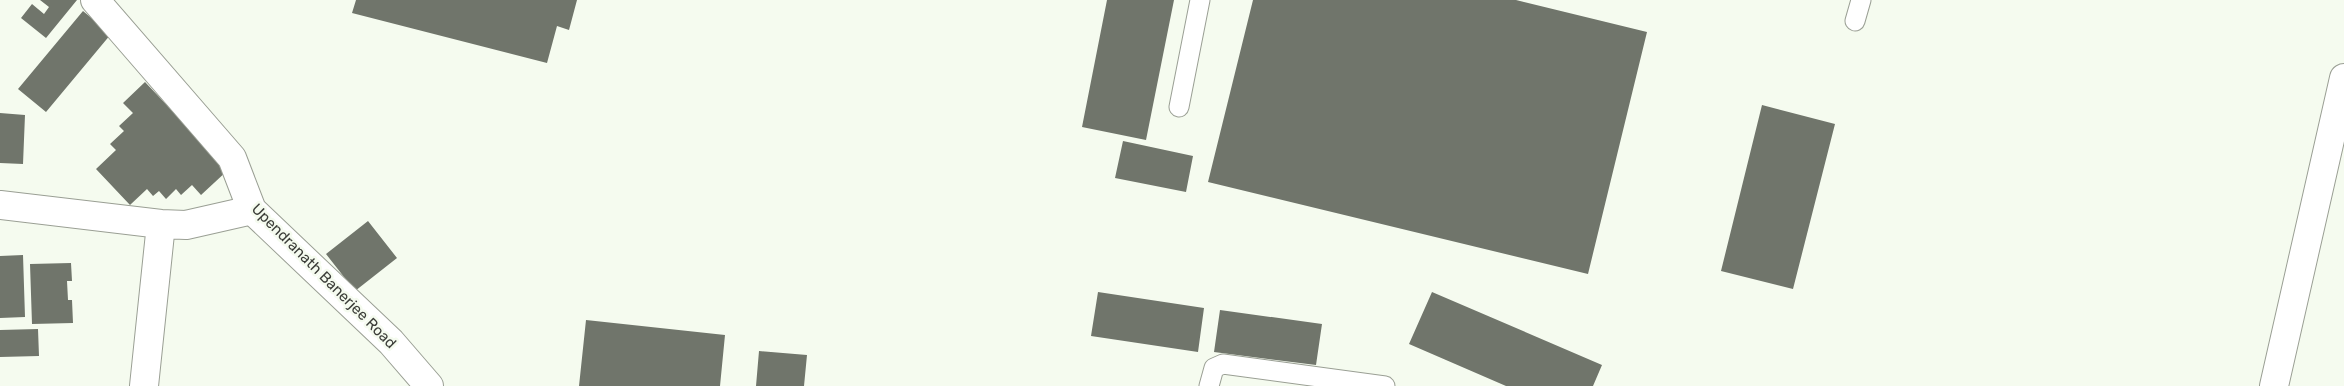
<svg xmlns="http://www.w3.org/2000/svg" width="2344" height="386" font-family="Rubik,sans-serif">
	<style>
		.building { fill: #70756b }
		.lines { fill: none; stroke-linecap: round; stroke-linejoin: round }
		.service-casing { stroke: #9a9f94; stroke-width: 21 }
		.minor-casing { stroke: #9a9f94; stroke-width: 30 }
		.tertiary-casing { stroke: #9a9f94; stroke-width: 30 }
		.service { stroke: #fff; stroke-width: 19 }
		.minor { stroke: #fff; stroke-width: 28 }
		.tertiary { stroke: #fff; stroke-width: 28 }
		.labels { text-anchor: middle; stroke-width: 5; stroke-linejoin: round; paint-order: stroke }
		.street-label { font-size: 15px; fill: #3b3d38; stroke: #f5fbef }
	</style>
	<rect width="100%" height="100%" fill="#f5fbef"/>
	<path class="building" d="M40,0h37l-31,38 -25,-20 11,-14 12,10 5,-7z
		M356,0h221l-8,30 -12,-4 -10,37 -195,-50z
		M1107,0h67l-28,140 -64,-13z
		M1253,0h263l131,32 -59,242 -380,-92z
		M83,11l28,23 -65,78 -28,-23z
		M145,82l83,88 -27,25 -9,-10 -11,10 -5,-6 -10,10 -7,-8 -6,5 -6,-7 -17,16 -34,-36 20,-19 -6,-6 14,-13 -5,-5 14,-13 -10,-10z
		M1762,105l73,19 -42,165 -72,-18z
		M0,113l25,2 -2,49 -23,-1z
		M1123,141l70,15 -7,36 -71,-14z
		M368,221l29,37 -42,33 -29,-37z
		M23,255l2,62 -25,1v-62z
		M71,263l1,18h-5l1,19h4l1,23 -41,1 -2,-60z
		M1098,292l106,16 -6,44 -107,-16z
		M1432,292l170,73 -9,21h-87l-97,-42z
		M1220,310l102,14 -6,41 -102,-13z
		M586,320l139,15 -5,51h-141z
		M38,329l1,27 -39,1v-27z
		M759,351l48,4 -3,31h-48z"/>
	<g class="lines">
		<defs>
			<path id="service" d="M1855,21l6,-21
				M1179,107l21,-107
				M1209,386l5,-18 9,-4 162,22"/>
			<path id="minor" d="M0,205l161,19 25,1 66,-15
				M144,386l17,-162"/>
			<path id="tertiary" d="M95,0l137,158 20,52 139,132 38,44
				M2274,386l70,-308"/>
		</defs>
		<use href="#service" class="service-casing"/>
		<use href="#minor" class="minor-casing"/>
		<use href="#tertiary" class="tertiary-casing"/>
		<use href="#service" class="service"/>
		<use href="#minor" class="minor"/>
		<use href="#tertiary" class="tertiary"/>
	</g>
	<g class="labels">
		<g class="street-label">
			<text transform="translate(324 276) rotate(45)" y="5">Upendranath Banerjee Road</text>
		</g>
	</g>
</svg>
